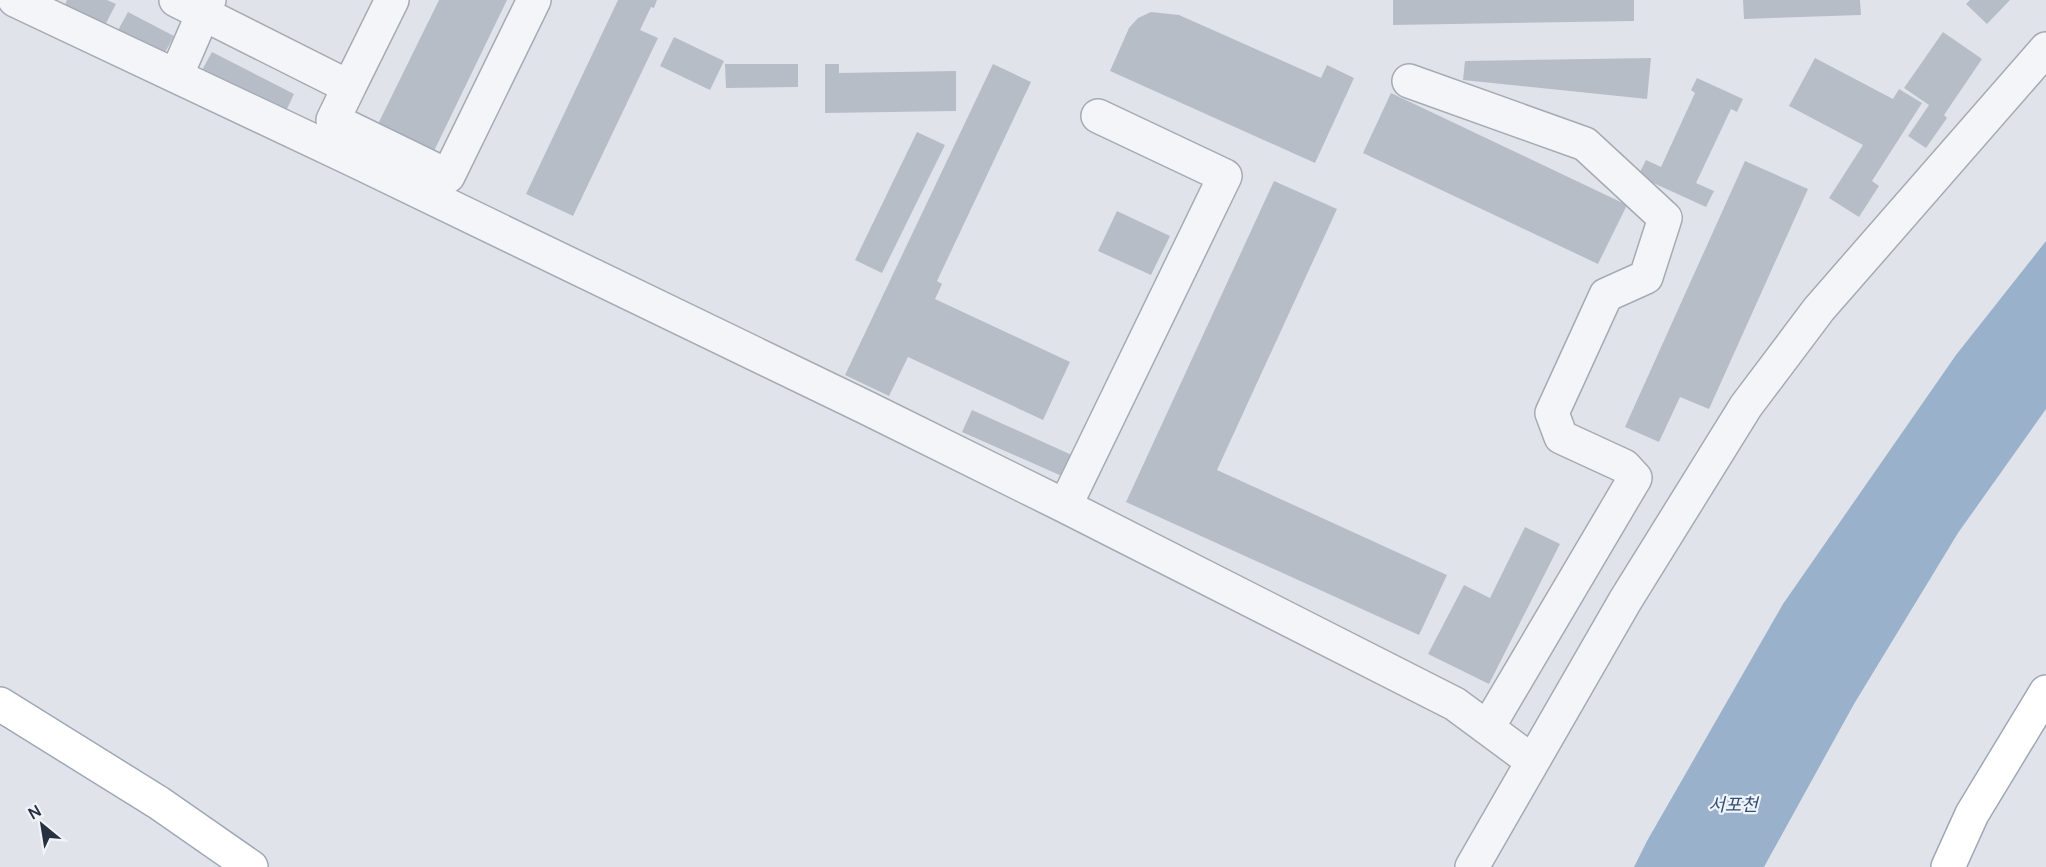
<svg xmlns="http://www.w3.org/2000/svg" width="2046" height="867" font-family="Manrope,'Noto Sans KR',sans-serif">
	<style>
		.water { fill: #99b1cb }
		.building { fill: #b7bdc7 }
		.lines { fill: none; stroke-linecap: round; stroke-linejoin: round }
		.minor-casing { stroke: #a5abb4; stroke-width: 36 }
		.major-casing { stroke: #9fa8b6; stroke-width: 36 }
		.minor { stroke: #f3f5f8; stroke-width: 33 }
		.major { stroke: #fff; stroke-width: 33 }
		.labels { text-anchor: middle; stroke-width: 4.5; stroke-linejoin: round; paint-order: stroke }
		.water-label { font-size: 18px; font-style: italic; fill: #305078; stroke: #f0f3f7 }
	</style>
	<rect width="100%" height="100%" fill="#e0e4ea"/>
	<path class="water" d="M2046,241v168l-88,124 -104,171 -90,163h-130l13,-26 136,-237 173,-249z"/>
	<path class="building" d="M67,0h40l9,4 -12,23 -40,-20z
		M439,0h68l-73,151 -56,-27z
		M618,0h39l-3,8 -3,-1 -11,23 18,8 -85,178 -47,-22z
		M1393,0h241v21l-241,4z
		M1743,0h117l1,15 -117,4z
		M1970,0h40l-23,24 -21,-20z
		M128,12l46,24 -11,20 -46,-24z
		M1151,12l28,3 142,63 6,-13 27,13 -39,85 -205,-92 19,-43 9,-10z
		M1943,32l39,27 -38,56 3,3 -21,30 -18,-12 21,-31 -25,-17z
		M674,37l50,24 -14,29 -50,-24z
		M212,52l82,42 -8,17 -84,-41z
		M1651,58l-4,41 -184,-19 2,-19z
		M1815,58l78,41 6,-10 23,14 -50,78 7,5 -20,31 -30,-19 34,-53 -74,-39z
		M725,64h73v23l-72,1z
		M825,64h14v9l117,-2v40l-131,2z
		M993,64l38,18 -94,199 5,3 -7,15 135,63 -27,58 -135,-63 -19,39 -44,-21z
		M1697,78l46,21 -6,13 -6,-3 -35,74 18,8 -8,16 -68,-31 8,-16 15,7 34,-74 -4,-3z
		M1391,93l236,112 -29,59 -235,-111z
		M917,132l28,13 -63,128 -27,-13z
		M1745,161l63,28 -99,220 -29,-12 -21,45 -34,-15z
		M1274,181l63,28 -120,261 230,105 -28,60 -293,-133z
		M1117,211l53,25 -19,39 -53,-24z
		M972,410l102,46 -10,21 -102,-45z
		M1525,527l35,17 -71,140 -61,-30 36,-69 26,13z"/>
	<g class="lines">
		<defs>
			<path id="minor" d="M15,0l341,161 509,246 200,99 390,198 77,57
				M176,0l173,87 -16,33 115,56 86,-176
				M176,76l33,-76
				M1409,81l176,63 80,74 -19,59 -40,18 -54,118 9,24 63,29 11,12 -147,249
				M349,87l43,-87
				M1065,506l160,-330 -127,-60
				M1472,867l153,-266 121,-195 73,-97 227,-260"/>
			<path id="major" d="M0,704l159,99 92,64
				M1948,867l24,-53 74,-122"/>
		</defs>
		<use href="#minor" class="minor-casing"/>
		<use href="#major" class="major-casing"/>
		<use href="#minor" class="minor"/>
		<use href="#major" class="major"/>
	</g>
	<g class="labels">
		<g class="water-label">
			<text x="1733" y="811">서포천</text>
		</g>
	</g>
	<g transform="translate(42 825) rotate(330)" stroke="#f0f3f7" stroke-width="4.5" paint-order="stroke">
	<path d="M0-4.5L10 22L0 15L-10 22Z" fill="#283142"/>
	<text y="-9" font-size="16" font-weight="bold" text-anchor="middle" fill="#283142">N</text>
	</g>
</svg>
